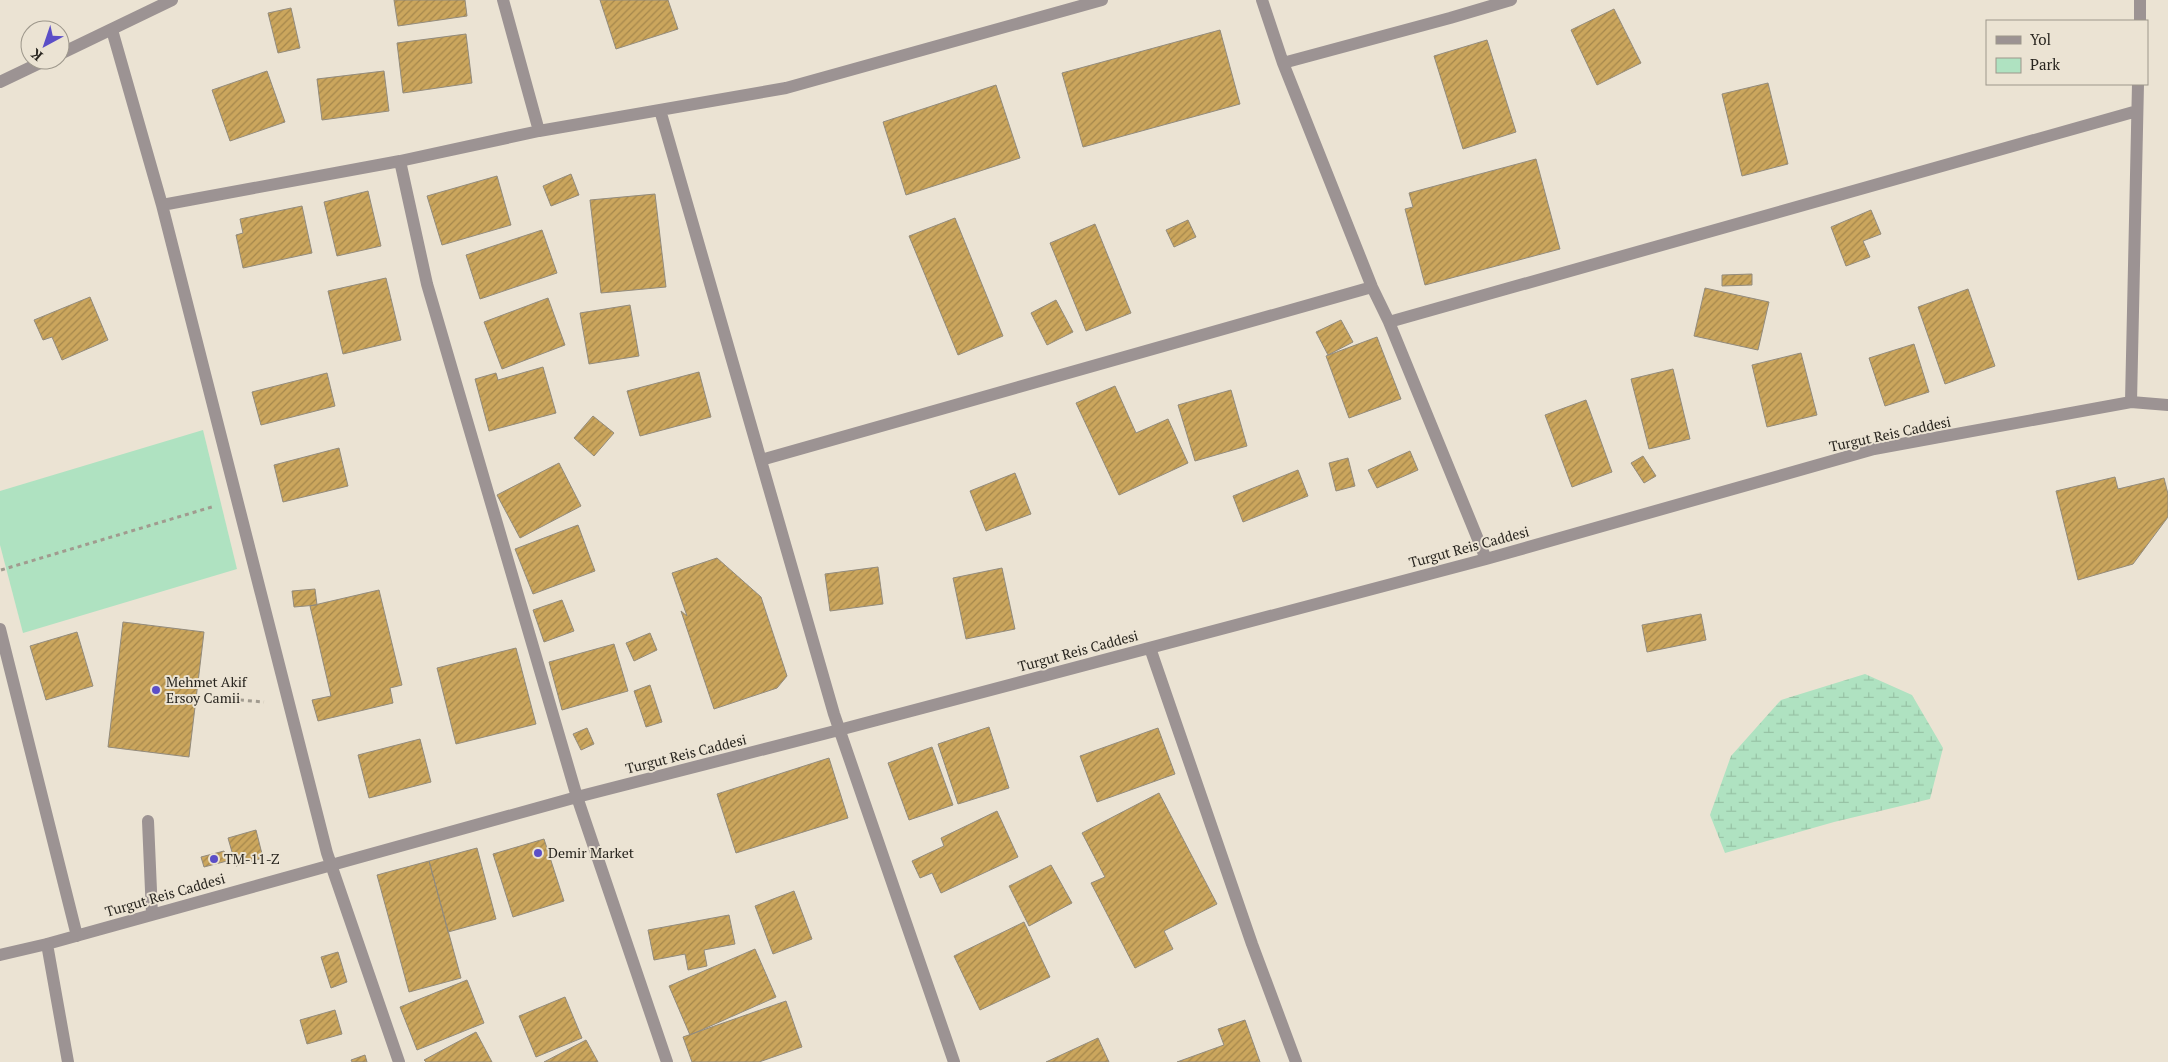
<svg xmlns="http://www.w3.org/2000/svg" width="2168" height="1062" font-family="'PT Serif',serif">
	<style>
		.wetland { fill: url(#wetland-marsh) }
		.green { fill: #afe2c1 }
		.building { fill: url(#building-hatch); stroke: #938b7c }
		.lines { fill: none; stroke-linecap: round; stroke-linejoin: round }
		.path { stroke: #a19b8f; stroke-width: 3; stroke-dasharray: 4 4; stroke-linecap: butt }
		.minor { stroke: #9c9393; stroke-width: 12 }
		.poi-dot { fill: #5b4ec7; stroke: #ebe3d3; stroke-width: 2 }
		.labels { text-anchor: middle; stroke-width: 4; stroke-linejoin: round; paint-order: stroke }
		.street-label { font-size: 14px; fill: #28251f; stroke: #ebe3d3 }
		.poi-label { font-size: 14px; fill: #28251f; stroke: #ebe3d3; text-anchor: start }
	</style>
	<defs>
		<pattern id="wetland-marsh" width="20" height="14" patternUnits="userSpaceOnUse" patternTransform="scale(1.25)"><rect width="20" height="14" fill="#afe2c1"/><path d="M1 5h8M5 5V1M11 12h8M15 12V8" fill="none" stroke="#97c2a5"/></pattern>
		<pattern id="building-hatch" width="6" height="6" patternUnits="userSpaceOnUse" patternTransform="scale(1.25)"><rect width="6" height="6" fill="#cba65d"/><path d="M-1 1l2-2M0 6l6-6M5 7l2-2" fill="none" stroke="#a5874c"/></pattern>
	</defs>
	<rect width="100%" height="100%" fill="#ebe3d3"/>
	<path class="wetland" d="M1865,674l47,21 31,53 -13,51 -96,23 -109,31 -15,-38 21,-59 50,-56z"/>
	<path class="green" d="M203,430l34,139 -214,64 -23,-88v-54z"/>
	<path class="building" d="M394,0h71l2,16 -69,10z
		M600,0h68l10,29 -62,20z
		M291,8l9,40 -22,5 -10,-40z
		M1614,9l27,54 -44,22 -26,-55z
		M1220,30l20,74 -157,43 -21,-74z
		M466,34l6,49 -69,10 -6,-50z
		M1487,40l29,92 -53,17 -29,-93z
		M267,71l18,51 -55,19 -18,-51z
		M384,71l5,40 -67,9 -5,-41z
		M1768,83l20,81 -46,12 -20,-82z
		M996,85l24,73 -114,37 -23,-73z
		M1536,159l24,90 -135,36 -20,-76 8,-2 -4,-14z
		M571,174l8,21 -28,11 -8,-20z
		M497,176l14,49 -69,20 -15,-49z
		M368,191l13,55 -44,10 -13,-54z
		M655,194l11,93 -65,6 -11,-93z
		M302,206l10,47 -69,15 -7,-33 7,-2 -3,-14z
		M1871,210l10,24 -18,7 7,16 -24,9 -15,-39z
		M955,218l48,118 -45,19 -49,-119z
		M1188,220l8,17 -22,10 -8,-17z
		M1095,224l36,89 -45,18 -36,-88z
		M542,230l15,43 -77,26 -14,-44z
		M1752,274v11l-30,1v-11z
		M386,278l15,62 -58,14 -15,-63z
		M1705,288l64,14 -11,48 -64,-14z
		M1968,289l27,77 -50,18 -27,-77z
		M90,297l18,43 -46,20 -10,-23 -9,3 -9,-20z
		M548,298l17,47 -63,24 -18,-47z
		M1056,300l17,32 -26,13 -16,-32z
		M630,305l9,51 -50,8 -9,-51z
		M1341,320l12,22 -25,13 -12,-23z
		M1377,337l24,62 -52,19 -23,-62z
		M1914,344l15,48 -44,14 -16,-48z
		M1801,353l16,62 -50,12 -15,-62z
		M543,367l13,46 -67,18 -14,-52 21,-6 2,7z
		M1673,369l17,70 -41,10 -18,-70z
		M699,372l12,45 -71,19 -13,-45z
		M327,373l8,33 -74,19 -9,-33z
		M1115,386l21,47 32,-14 20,44 -69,32 -43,-92z
		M1231,390l16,56 -52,15 -17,-56z
		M1586,400l26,72 -40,15 -27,-72z
		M593,416l21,17 -20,23 -20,-18z
		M339,448l9,38 -65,16 -9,-37z
		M1410,451l8,19 -41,18 -9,-18z
		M1643,456l13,20 -12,7 -13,-20z
		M1348,458l7,28 -19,5 -7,-28z
		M559,463l22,43 -61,32 -23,-43z
		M1298,470l10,26 -65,26 -10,-26z
		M1015,473l16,41 -45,17 -16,-40z
		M2115,477l3,12 46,-11 4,16v23l-35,47 -55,16 -22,-89z
		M578,525l17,46 -62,23 -18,-45z
		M717,558l44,39 26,79 -10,12 -63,21 -33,-98 6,5 -15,-43z
		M878,567l5,37 -53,7 -5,-37z
		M1002,568l13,61 -49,10 -13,-61z
		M315,589l2,16 -23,2 -2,-16z
		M379,590l23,95 -12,3 3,15 -75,18 -6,-21 19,-4 -21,-90z
		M562,600l12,31 -30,11 -11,-32z
		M1701,614l5,26 -59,12 -5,-27z
		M123,622l81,10 -15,125 -81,-10z
		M77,632l16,54 -47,14 -16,-54z
		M650,633l7,17 -23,11 -8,-18z
		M614,644l14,47 -66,19 -13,-48z
		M516,648l20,76 -80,20 -19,-76z
		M650,685l12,37 -16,5 -12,-36z
		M989,727l20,61 -51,16 -20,-60z
		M587,728l7,16 -13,6 -8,-16z
		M1158,728l17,46 -78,28 -17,-46z
		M420,739l11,43 -62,16 -11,-43z
		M932,747l21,58 -44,15 -21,-57z
		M829,758l19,60 -112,35 -19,-59z
		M1159,793l58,111 -53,27 9,18 -38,19 -44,-85 14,-6 -23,-44z
		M997,811l21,46 -77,36 -9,-20 -12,5 -8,-17 32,-15 -3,-8z
		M256,830l7,28 -27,8 -8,-28z
		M544,839l20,62 -51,16 -20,-63z
		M477,848l19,71 -48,13 -19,-71z
		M224,851l3,10 -23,6 -3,-10z
		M429,861l32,117 -52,14 -32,-117z
		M1051,865l21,38 -43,23 -20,-40z
		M794,891l18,48 -39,15 -18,-48z
		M729,915l6,29 -31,6 3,16 -19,4 -3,-16 -31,6 -6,-30z
		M1024,922l26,55 -70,33 -26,-54z
		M755,949l21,48 -86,38 -21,-49z
		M338,952l9,30 -16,6 -10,-31z
		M467,980l17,43 -67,27 -17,-43z
		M565,997l17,41 -46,19 -17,-41z
		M786,1001l16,46 -43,15h-67l-9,-25z
		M335,1010l7,24 -35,10 -7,-24z
		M1245,1020l15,42h-83l47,-17 -6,-16z
		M476,1032l16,30h-66l-2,-2z
		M1098,1038l11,24h-63z
		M586,1040l12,22h-54z
		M365,1055l2,7h-15l-1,-2z"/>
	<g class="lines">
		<path class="path" d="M1,570l214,-64
			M216,698l48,4"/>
		<path class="minor" d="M503,0l36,131
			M1262,0l21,63 89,224 17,35 97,237
			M2140,21v-21
			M112,30l50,175 165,648 72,209
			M60,54l112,-54
			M1283,63l167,-45 61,-18
			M0,82l46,-22
			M660,110l174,604 120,348
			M400,161l27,123 150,513 90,265
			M162,205l238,-44 139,-30 247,-43 316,-88
			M1389,322l748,-211
			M2131,402l7,-318
			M761,460l611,-173
			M0,629l77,307
			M1150,648l102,296 44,118
			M148,821l4,93
			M47,944l21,118
			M0,955l47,-11 530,-147 262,-67 647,-171 388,-110 257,-47 37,3"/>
	</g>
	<g class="poi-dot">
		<circle cx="156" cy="690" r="5"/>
		<circle cx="538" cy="853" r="5"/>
		<circle cx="214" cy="859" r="5"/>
	</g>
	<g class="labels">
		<g class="street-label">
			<text transform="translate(1890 434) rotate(-12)" y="5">Turgut Reis Caddesi</text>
			<text transform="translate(1469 547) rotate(-15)" y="5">Turgut Reis Caddesi</text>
			<text transform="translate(1078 651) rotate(-15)" y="5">Turgut Reis Caddesi</text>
			<text transform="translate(686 754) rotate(-14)" y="5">Turgut Reis Caddesi</text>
			<text transform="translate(165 895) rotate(-16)" y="5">Turgut Reis Caddesi</text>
		</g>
		<g class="poi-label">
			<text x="166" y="687">Mehmet Akif<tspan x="166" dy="16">Ersoy Camii</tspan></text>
			<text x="548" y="858">Demir Market</text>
			<text x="224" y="864">TM-11-Z</text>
		</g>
	</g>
	<rect x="1986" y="20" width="162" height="65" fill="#ebe3d3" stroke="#9d978b"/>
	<rect x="1996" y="36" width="25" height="8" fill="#9c9393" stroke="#9d978b"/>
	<text x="2030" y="45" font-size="15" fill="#28251f">Yol</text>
	<rect x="1996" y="58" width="25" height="15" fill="#afe2c1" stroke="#9d978b"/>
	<text x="2030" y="70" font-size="15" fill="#28251f">Park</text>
	<g transform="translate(45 45) rotate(220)"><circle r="24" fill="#ebe3d3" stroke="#9d978b"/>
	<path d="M0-4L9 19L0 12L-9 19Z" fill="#5b4ec7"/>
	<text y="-8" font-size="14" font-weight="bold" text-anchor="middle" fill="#28251f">K</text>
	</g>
</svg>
